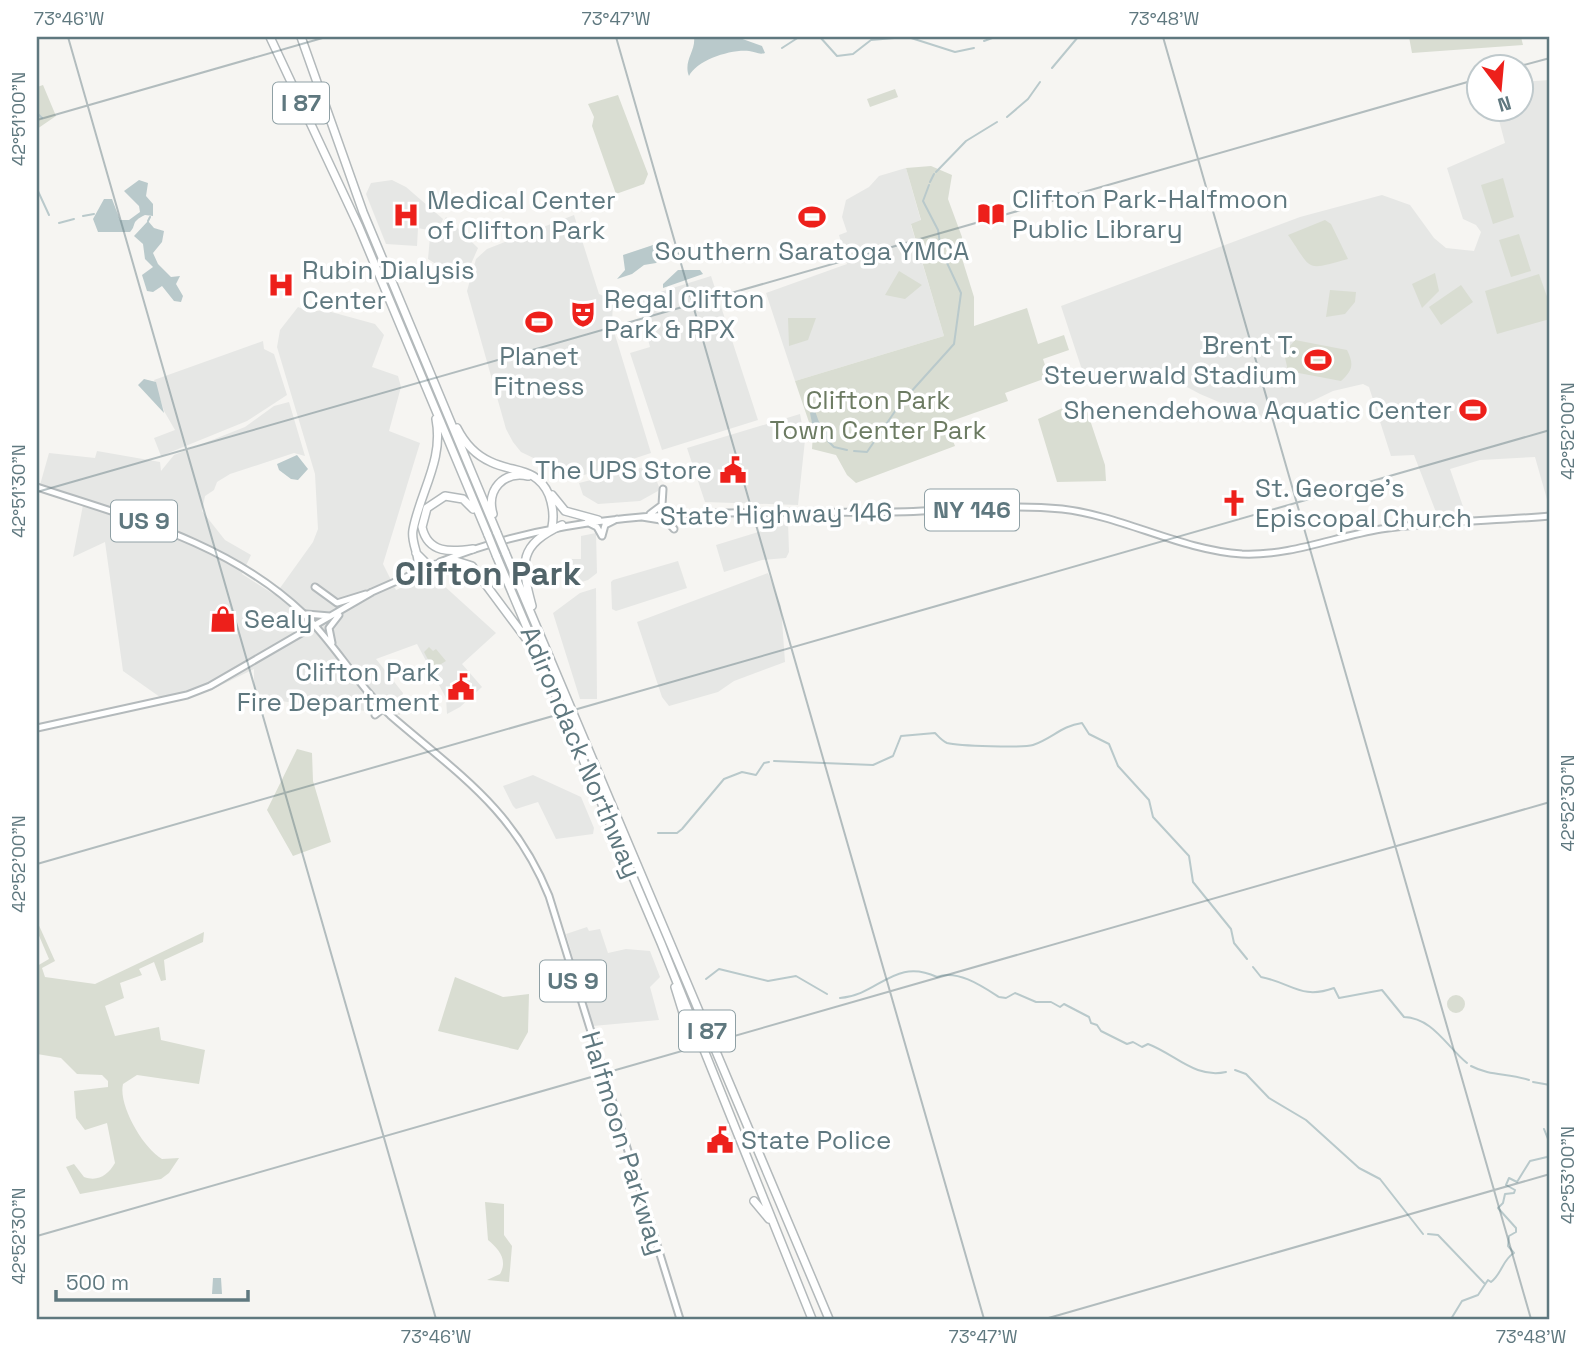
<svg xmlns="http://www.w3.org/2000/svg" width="1587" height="1356" font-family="'Space Grotesk',sans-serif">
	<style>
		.built { fill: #e6e7e5 }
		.green { fill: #d9ddd2 }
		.water { fill: #b9c9cb }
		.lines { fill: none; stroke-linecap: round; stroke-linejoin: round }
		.stream { stroke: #b9c9cb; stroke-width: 2 }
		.primary-casing { stroke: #b4babc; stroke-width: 9 }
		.motorway-casing { stroke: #b3b9bb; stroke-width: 10 }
		.primary { stroke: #fff; stroke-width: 5 }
		.motorway { stroke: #fff; stroke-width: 7 }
		.motorway-bridge-casing { stroke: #b3b9bb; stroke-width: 10; stroke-linecap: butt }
		.motorway-bridge { stroke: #fff; stroke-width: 7 }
		.ticks { fill: none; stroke: #5f787f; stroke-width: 2; stroke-opacity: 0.45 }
		.labels { text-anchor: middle; stroke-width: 7; stroke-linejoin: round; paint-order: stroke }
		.shield { fill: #fff; stroke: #8fa0a5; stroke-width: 2 }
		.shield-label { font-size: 24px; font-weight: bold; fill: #5f787f }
		.poi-label { font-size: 26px; fill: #5f787f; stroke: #fff; text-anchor: start }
		.park-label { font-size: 26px; fill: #6c7b62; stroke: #fff }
		.street-label { font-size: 26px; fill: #5f787f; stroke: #fff }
		.district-label { font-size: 33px; font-weight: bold; fill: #516469; stroke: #fff }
		.neatline { fill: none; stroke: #5f787f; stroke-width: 2.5 }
		.ticks-label { font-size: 18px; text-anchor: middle; fill: #5f787f }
	</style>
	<rect width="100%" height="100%" fill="#f6f5f2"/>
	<path class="built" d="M1550,80v430l-15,-53 -55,3 -30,9 17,49 -28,2 -25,-65 -23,1 -22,-69 -6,-3 -30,7 -27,13 -47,15 -59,-25 -39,-21 -27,-1 -47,13 -26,-79 239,-89 82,-22 28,10 24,33 12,10 28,3 7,-19 -5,-7 -13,-6 -16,-51 58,-25 -9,-34 24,-1 1,-26z
		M906,168l15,53 -10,4 33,111 -149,45 -29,-88 81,-29 -8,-29 8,-3 -5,-15 4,-17 23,-13 10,-11z
		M392,180l14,7 37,32 -5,13 -20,-4 -1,18 -31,-2 -20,-50 5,-11z
		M574,215l25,79 14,6 -1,25 39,128 -76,25 -54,-26 -8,-10 -7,-13 -39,-138 9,-32 11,-10z
		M446,217l32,31 -11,25 -23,-4 -16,-10 2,-22 8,-4z
		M711,276l47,144 -96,30 -32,-97 20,-6 -11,-42 5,-8z
		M298,307l12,5 14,-2 51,14 9,11 -12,32 26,9 3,11 -12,44 31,12 -37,121 13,26 35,-16 65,59 -34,31 20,23 -22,20 -13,7 -1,-16 -29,-54 -41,15 27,34 -3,22 -146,-17v-29l-45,22 -42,11 -44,-31 -18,-129 -32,15 10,-52 -43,-20 9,-32 46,5 2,-7 63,11 1,9 13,-16 71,-28 29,-21 15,-4 16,54 -11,-3 -64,21 -13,8 -3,8 -9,6 -3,15 23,29 26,15 -9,19 33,21 38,-53 5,-13 -3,-55 -38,-127 3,-17z
		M263,341l1,8 10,5 13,41 -40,26 -86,35 -7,-18 21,-8 -11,-19 -10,-31z
		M800,414l5,26 -7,65 -93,-3 -18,-54z
		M644,467l8,1 7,19 -1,4 -18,10 -42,3 -15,-9 -4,-12z
		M788,521l1,31 -3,6 -24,2 -38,12 -8,-27 52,-16 1,-6z
		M596,533l1,40 -9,7 -16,5 -4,-3v-18l3,-5h10v-23z
		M678,561l9,27 -71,23 -4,-2 -1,-27 2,-2z
		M768,573l13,33 4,56 -51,19 -16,11 -49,14 -7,-9 -25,-75z
		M596,588l1,111h-17l-27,-86 27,-20z
		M533,775l48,22 13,31 -1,6 -37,5 -18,-37 -22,7 -3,-3 -10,-20z
		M587,927l2,4 11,-2 8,24 18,-4 24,2 10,26 -10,10 9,33 -66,6 -27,-92z"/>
	<path class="green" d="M1409,37h112l2,8 -111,8z
		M43,85l13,31 -19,13v-42z
		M895,89l3,8 -28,10 -3,-8z
		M618,95l30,79 -4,10 -28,10 -24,-68 2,-9 -6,-13z
		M931,166l21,9 -4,24 14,38 -2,15 14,45v29l53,-18 11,36 26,-9 5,15 -26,9 6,18 -44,16 3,8 -62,22 9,23 -99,37 -9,-8 -11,-20 -24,-6 1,-15 -18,-53 149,-45 -33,-112 10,-4 -15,-52z
		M1503,178l11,39 -21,7 -12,-39z
		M1325,220l6,4 17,35c-44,12 -35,12 -60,-24z
		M1519,234l12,37 -20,6 -12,-37z
		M899,271l23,14 -17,14 -20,-4z
		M1435,273l4,18 -17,17 -10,-24z
		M1539,274l11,31v14l-53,15 -12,-43z
		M1461,285l12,17 -32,23 -12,-18z
		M1330,290l26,2 -1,10 -10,12 -19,3z
		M788,318h28l-8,22 -19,6z
		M1295,340l52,10c7,14 6,20 -6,31l-53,-10 -4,-18z
		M1083,399l22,66 1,16 -49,1 -19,-63z
		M429,647l4,4 3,-2 10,12 -13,8 -9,-17z
		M297,749l15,4 1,28 18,61 -38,14 -26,-46z
		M37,921l18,40 -13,7 3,9 50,7 109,-52 -1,10 -39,18 2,20 -5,1 -7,-19 -15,7 3,6 -22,8 4,15 -19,8 10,30 44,-9 2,13 44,10 -6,34 -62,-9 -14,9c-5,21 20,64 39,75l17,-1 -10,15 -8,6 -81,15 -14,-27 8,-3 10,13c14,5 24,-2 31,-14l-8,-40 -22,7 -9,-12 -2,-27 34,-4v-6l-6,-6 -25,-1 -16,-16 -24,-4v-88l12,-7 -12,-28z
		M455,977l48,20 26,-3 -1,38 -10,18 -80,-19z
		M1447 1004a9 9 0 1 1 18 0a9 9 0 1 1-18 0Z
		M485,1202l19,2v31l8,11 -3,36 -22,-2 13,-6c8,-14 -1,-25 -12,-34z"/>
	<path class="water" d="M694,37h43l25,9 3,7c-6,2 -9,-1 -16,-2 -18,-2 -52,9 -60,25 -6,-15 7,-25 5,-39z
		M139,180l9,3 -2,13 7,8v12l-8,-1c-15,7 -8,10 -15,17h-32l-5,-13 11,-20h8l8,21h9l11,-8 -1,-6 -15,-15z
		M148,221l6,7 10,3 -2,11 -9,11 5,11 13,13 9,-1 -4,8 7,12 -2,6 -7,-1 -12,-15 -9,6 -6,-1 -5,-16 11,-8 -8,-8 -2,-15 -9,-8z
		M662,242l3,11 -9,10 -12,2 -12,9 -15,5 8,-9 -2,-15z
		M678,270h22l3,4 -40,14v-4z
		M144,379l12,3 8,31 -26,-28z
		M815,411l4,11 12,9 -1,9h-7l-9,-7 -4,-20z
		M297,455l11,14 -10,11 -7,-1 -12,-9 -2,-6z
		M213,1278h8l1,16h-10z"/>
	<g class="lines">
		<path class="stream" d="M820,37l17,19 16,-2 18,-14 35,-3
			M908,37l47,15 19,-4
			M984,41l11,-4
			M782,48l17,-11
			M1052,68l26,-31
			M37,113l5,5
			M1007,117l21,-18 12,-17
			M936,172l30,-31 31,-19
			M930,182l4,-8
			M37,189l12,26
			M83,216l11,-2
			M148,221l2,-4
			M59,223l15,-4
			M828,441l6,6 13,3
			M854,451l13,1 33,-48 54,-60 7,-51 -20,-43 -3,-20 -15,-29 6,-16
			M774,761l99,4 20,-9 8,-20 34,-3c4,4 7,8 12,10 11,3 77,5 86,2 20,-7 28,-19 49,-22l7,11 20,10 9,22 31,34 4,17 36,39 4,26 38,47 3,14 13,16
			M658,833h19l5,-4 42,-50 18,-7 14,3 8,-12 5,-1
			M1253,967l8,10c31,6 40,23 73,11l5,10 43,-8 22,27c29,1 43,30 63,46
			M706,979l13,-10 49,12 28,-5 31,18
			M840,998c39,-3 54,-41 97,-21 20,-8 45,9 62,20l7,1 9,-5 21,9h15l9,5 4,-3 25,13 2,6 6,2 4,6 26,13 6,-2 9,5 6,-3c27,10 47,35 78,28
			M1471,1066c19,10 37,7 58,14
			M1235,1070l11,4 23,24 37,22 53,48 21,11 43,55
			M1533,1082l17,3
			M1550,1128v8
			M1544,1129l6,15
			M1428,1234l10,1 47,49
			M1451,1319l11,-18 16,-6 10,-15 3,2c11,-8 11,-22 23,-29l-6,-7 1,-10 7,-4v-4l-18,-20 5,-5 2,-9 9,-1 1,-3 -9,-5 3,-7 8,4 13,-21 17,-4 3,-4"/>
		<defs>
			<path id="primary" d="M37,487c94,31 193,56 267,127 31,30 53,71 86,101 68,59 124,94 159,181l131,423
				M650,514l12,-9 1,-16
				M642,517l25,4 7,8
				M587,522l10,5 5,9
				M602,536l3,-11 12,-6
				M440,562c143,-59 295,-48 446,-50 58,0 118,-9 176,-3 61,7 118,41 180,45 48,2 92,-17 139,-25 56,-8 113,-8 169,-13
				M315,587l22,16 29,-9
				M306,614l24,2
				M332,643l-3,-15 10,-13
				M375,715l5,-4v-7
				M37,728l150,-33 23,-9 162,-94 59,-26"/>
			<path id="motorway" d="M270,37l89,190 129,308
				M301,37l62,175 134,321
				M457,428c7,14 18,27 34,34 23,11 46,5 58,33 4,11 5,22 3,32
				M552,495l13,16 33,9
				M473,509l-10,-10 -18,-3 -18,12 -5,19c6,27 29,25 51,22
				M493,514c-7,-24 10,-43 35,-38
				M505,552l324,767
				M416,553l13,13 27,-5 16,5 61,82
				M496,555l165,388 151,376
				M415,572c9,-12 -5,-27 -2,-42 7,-38 31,-70 23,-111
				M532,606c-12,-44 -13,-61 30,-81
				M675,987l13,42
				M754,1201l15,18"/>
		</defs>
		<use href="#primary" class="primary-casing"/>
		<use href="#motorway" class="motorway-casing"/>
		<use href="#primary" class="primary"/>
		<use href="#motorway" class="motorway"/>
		<defs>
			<path id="motorway-bridge" d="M497,533l8,19
				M488,535l8,20"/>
		</defs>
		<use href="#motorway-bridge" class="motorway-bridge-casing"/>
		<use href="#motorway-bridge" class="motorway-bridge"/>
	</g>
	<path class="ticks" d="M68,37l368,1282M616,37l368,1282M1163,37l368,1282M1520,66l30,-8M37,120l289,-83M37,492l1441,-413M37,864l1513,-434M37,1236l1513,-434M1045,1319l505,-145"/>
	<defs>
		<symbol id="library-bare" viewBox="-9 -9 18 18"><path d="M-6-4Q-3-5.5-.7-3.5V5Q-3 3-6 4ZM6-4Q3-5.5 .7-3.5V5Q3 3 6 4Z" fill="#ed201b" stroke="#fff" stroke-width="2.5" paint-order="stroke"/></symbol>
		<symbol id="hospital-bare" viewBox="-9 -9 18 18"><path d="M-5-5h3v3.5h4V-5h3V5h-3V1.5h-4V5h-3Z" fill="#ed201b" stroke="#fff" stroke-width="2.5" paint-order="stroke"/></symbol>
		<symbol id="stadium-bare" viewBox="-9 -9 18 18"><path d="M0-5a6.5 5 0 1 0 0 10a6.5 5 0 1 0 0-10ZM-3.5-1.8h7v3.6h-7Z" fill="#ed201b" stroke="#fff" stroke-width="2.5" paint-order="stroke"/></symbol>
		<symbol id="theatre-bare" viewBox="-9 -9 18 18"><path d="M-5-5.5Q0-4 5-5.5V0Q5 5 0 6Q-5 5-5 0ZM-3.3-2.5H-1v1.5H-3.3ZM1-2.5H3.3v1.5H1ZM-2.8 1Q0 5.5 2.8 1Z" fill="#ed201b" stroke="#fff" stroke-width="2.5" paint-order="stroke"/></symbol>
		<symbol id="civic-bare" viewBox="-9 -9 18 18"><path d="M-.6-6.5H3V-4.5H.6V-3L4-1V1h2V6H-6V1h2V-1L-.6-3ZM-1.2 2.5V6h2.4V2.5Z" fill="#ed201b" stroke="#fff" stroke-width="2.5" paint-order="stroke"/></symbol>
		<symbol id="church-bare" viewBox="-9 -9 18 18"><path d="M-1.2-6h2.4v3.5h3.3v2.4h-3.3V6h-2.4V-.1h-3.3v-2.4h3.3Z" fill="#ed201b" stroke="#fff" stroke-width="2.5" paint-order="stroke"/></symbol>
		<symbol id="shop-bare" viewBox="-9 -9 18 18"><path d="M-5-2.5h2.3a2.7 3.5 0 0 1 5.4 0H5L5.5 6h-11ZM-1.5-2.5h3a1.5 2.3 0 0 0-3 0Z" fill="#ed201b" stroke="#fff" stroke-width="2.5" paint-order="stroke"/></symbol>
	</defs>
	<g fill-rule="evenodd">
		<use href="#library-bare" x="972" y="195" width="38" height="38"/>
		<use href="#hospital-bare" x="387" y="196" width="38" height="38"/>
		<use href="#stadium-bare" x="793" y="198" width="38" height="38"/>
		<use href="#hospital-bare" x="262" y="266" width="38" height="38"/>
		<use href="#theatre-bare" x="564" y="295" width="38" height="38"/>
		<use href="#stadium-bare" x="520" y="303" width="38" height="38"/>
		<use href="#stadium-bare" x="1299" y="341" width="38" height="38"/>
		<use href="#stadium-bare" x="1454" y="391" width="38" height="38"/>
		<use href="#civic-bare" x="714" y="451" width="38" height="38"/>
		<use href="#church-bare" x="1215" y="484" width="38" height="38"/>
		<use href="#shop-bare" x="204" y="600" width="38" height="38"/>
		<use href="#civic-bare" x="442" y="668" width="38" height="38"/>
		<use href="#civic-bare" x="701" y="1121" width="38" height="38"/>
	</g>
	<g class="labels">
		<g class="shield">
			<rect x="273" y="82.5" width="56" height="41" rx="5"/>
			<rect x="925" y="489.5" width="94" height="41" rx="5"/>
			<rect x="111" y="500.5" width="66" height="41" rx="5"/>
			<rect x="540" y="960.5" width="66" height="41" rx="5"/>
			<rect x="679" y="1010.5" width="56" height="41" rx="5"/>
		</g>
		<g class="shield-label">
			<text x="301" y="111">I 87</text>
			<text x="972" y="518">NY 146</text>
			<text x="144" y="529">US 9</text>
			<text x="573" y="989">US 9</text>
			<text x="707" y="1039">I 87</text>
		</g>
		<g class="poi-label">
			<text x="1012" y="208">Clifton Park-Halfmoon<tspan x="1012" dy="30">Public Library</tspan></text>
			<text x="427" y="209">Medical Center<tspan x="427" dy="30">of Clifton Park</tspan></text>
			<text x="812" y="260" text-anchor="middle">Southern Saratoga YMCA</text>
			<text x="302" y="279">Rubin Dialysis<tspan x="302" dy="30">Center</tspan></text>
			<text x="604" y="308">Regal Clifton<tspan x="604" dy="30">Park &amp; RPX</tspan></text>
			<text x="1297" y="354" text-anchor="end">Brent T.<tspan x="1297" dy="30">Steuerwald Stadium</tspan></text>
			<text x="539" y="365" text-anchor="middle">Planet<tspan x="539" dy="30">Fitness</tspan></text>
			<text x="1452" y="419" text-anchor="end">Shenendehowa Aquatic Center</text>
			<text x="712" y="479" text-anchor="end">The UPS Store</text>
			<text x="1255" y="497">St. George's<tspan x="1255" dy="30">Episcopal Church</tspan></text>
			<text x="244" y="628">Sealy</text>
			<text x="440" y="681" text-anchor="end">Clifton Park<tspan x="440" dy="30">Fire Department</tspan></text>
			<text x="741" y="1149">State Police</text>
		</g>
		<g class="park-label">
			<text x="878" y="409">Clifton Park<tspan x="878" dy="30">Town Center Park</tspan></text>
		</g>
		<g class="street-label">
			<text transform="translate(776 514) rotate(-1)" y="9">State Highway 146</text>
			<text transform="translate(581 752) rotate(67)" y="9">Adirondack Northway</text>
			<text transform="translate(624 1143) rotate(73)" y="9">Halfmoon Parkway</text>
		</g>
		<g class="district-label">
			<text x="488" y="585">Clifton Park</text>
		</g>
	</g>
	<rect width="1587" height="1356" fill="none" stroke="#ffffff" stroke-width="77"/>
	<g transform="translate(1500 88) rotate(164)"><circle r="33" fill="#ffffff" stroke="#bfc9cc" stroke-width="2"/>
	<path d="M0-5L12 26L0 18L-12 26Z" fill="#ed201b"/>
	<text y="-10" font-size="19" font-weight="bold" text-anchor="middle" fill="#5f787f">N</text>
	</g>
	<path d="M56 1290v10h192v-10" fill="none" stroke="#5f787f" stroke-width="3.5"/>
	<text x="66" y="1290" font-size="21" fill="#5f787f" stroke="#ffffff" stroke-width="5" paint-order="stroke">500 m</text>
	<rect x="38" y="38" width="1510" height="1280" class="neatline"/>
	<g class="ticks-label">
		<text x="69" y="25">73°46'W</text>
		<text x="616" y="25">73°47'W</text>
		<text x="1164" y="25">73°48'W</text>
		<text transform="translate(19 119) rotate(-90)" y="6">42°51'00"N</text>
		<text transform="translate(1568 431) rotate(-90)" y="6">42°52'00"N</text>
		<text transform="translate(19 491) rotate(-90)" y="6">42°51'30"N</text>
		<text transform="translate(1568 803) rotate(-90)" y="6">42°52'30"N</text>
		<text transform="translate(19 864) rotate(-90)" y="6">42°52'00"N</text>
		<text transform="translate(1568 1175) rotate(-90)" y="6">42°53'00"N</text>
		<text transform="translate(19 1236) rotate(-90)" y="6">42°52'30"N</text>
		<text x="436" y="1343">73°46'W</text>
		<text x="983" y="1343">73°47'W</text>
		<text x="1531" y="1343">73°48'W</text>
	</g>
</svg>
